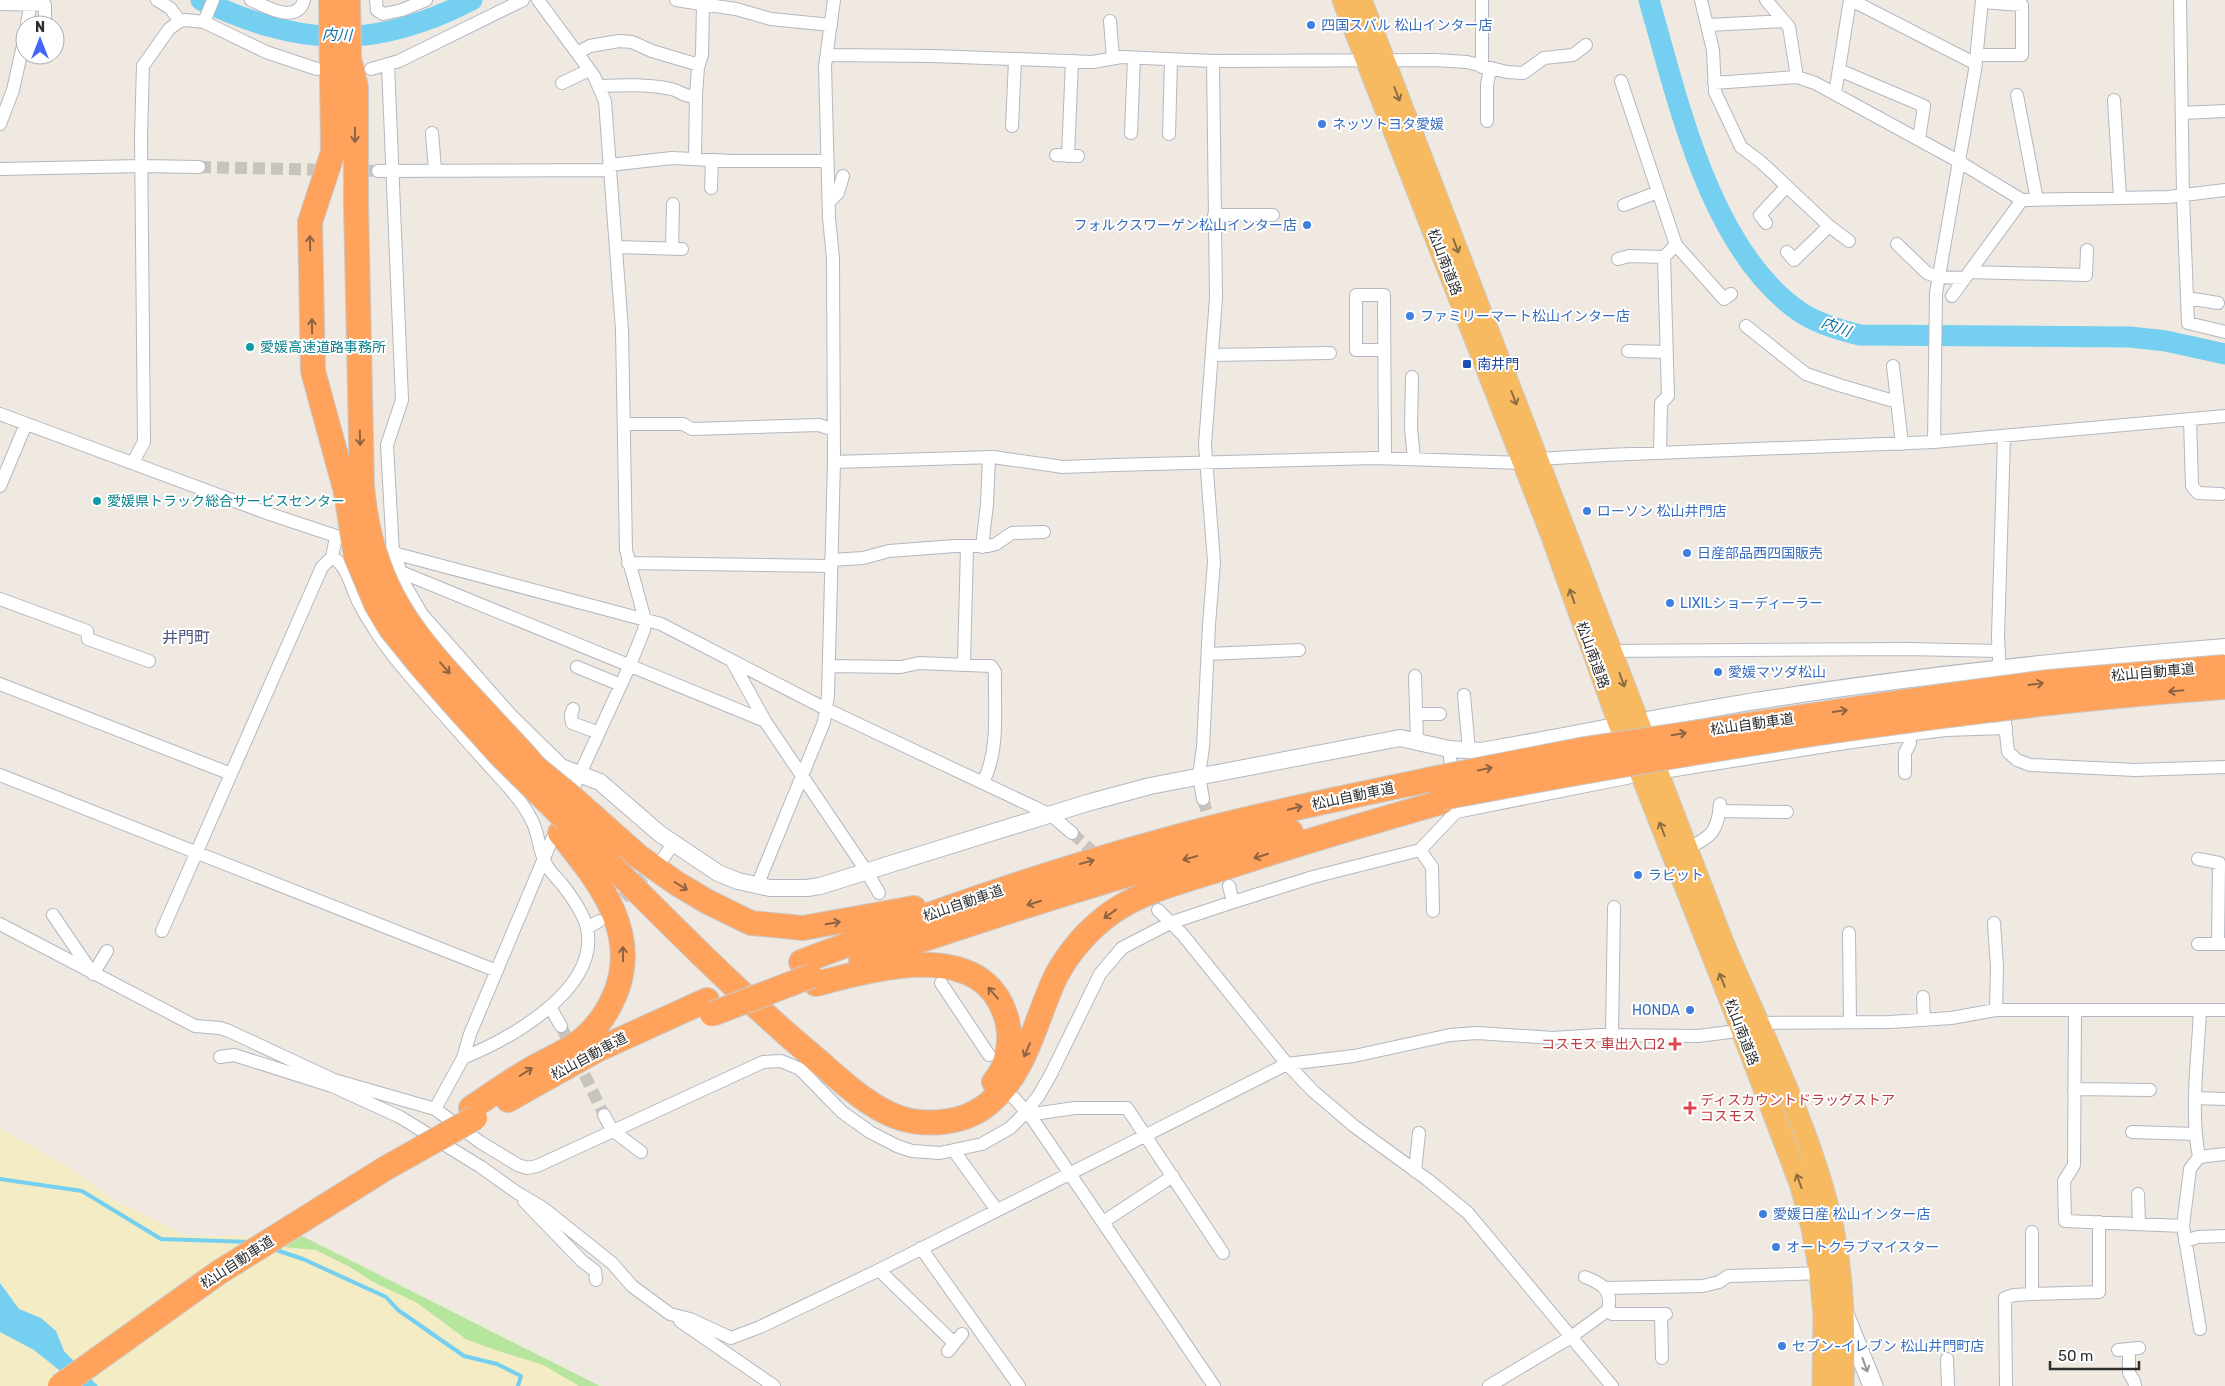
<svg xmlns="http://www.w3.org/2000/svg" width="2225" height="1386" font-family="Rubik,'Noto Sans JP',sans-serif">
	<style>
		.green { fill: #b6e59e }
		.sand { fill: #f3ecc5 }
		.water { fill: #75cff0 }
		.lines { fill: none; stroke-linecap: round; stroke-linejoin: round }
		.stream { stroke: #75cff0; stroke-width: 4 }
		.river { stroke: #75cff0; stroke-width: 21 }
		.minor-tunnel { stroke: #c8c4bd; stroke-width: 12; stroke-dasharray: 12 6; stroke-linecap: butt }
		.minor-casing { stroke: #b4b7c1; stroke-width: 14 }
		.tertiary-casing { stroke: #b4b7c1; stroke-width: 18 }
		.secondary-casing { stroke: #b4b7c1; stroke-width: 21 }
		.trunk-casing { stroke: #c9c9c9; stroke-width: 23 }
		.motorway-casing { stroke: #c9c9c9; stroke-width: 26 }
		.minor { stroke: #fff; stroke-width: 12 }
		.tertiary { stroke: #fff; stroke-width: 16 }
		.secondary { stroke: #fff; stroke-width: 19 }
		.trunk { stroke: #f8ba60; stroke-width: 21 }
		.motorway { stroke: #ffa35c; stroke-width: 24 }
		.motorway-bridge-casing { stroke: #c9c9c9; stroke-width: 26; stroke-linecap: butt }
		.motorway-bridge { stroke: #ffa35c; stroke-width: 24 }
		.oneway { stroke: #896d44 }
		.oneway2 { stroke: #8c6343 }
		.oneway3 { stroke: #969696 }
		.shop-dot { fill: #3f7fe0; stroke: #fff; stroke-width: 2 }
		.culture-dot { fill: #0f9aa8; stroke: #fff; stroke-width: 2 }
		.transit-dot { fill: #1a4fb4; stroke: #fff; stroke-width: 2 }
		.health-dot { fill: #e0444e; stroke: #fff; stroke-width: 2 }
		.labels { text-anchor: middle; stroke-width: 4; stroke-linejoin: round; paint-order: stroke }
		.shop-label { font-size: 14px; fill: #366cbe; stroke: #fff; text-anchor: start }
		.street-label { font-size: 14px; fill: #2e2e2e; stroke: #fff }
		.culture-label { font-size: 14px; fill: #0d838f; stroke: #fff; text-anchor: start }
		.transit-label { font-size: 14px; fill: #164399; stroke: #fff; text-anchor: start }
		.health-label { font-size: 14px; fill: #be3a42; stroke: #fff; text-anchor: end }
		.water-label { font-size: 15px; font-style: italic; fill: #0d6fa3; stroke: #fff }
		.quarter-label { font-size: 16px; fill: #4d5680; stroke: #fff }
	</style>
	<rect width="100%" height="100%" fill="#efe9e1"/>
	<path class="green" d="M302,1236l298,150h-21l-36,-21 -39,-12 -37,-13 -50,-37 -44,-21 -25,-16 -64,-19z"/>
	<path class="sand" d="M0,1128l58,33 57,39 71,36h74l24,11 32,3 32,16 25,16 44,21 50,37 37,13 39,12 36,21h-579z"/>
	<path class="water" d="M0,1283l19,26 22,9 15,13 8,20 34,35h-19l-45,-36 -34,-18z"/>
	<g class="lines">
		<path class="stream" d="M0,1179l82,12 79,48 89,3
			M273,1249l30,10 83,38 12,13 66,46 33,8 24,12 -3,10"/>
		<path class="river" d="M201,0c100,47 172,51 271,0
			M1649,0c29,100 60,249 151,312 18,12 39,18 60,23l270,2 36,4 59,13"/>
		<path class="minor-tunnel" d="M199,167l179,4
			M1203,799l10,34
			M1072,833l30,27
			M610,911l46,-46
			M561,1026l43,89"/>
		<defs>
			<path id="minor" d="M157,0l13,8 10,13
				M251,0c15,7 46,25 53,0
				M376,0l1,10 6,4 19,-4 24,-10
				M538,0l56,76 11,25 17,229 4,220 19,70 -1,10 -14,35 -62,135
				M676,0l19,3v-3
				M1701,0l12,50 2,42 26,55 20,15 68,64 20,15
				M1766,0l23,27 8,50
				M1851,0l125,64
				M2180,0l3,196 5,127 37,9
				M695,3l41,6 35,10 60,6
				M0,4l45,1v13
				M1110,21l3,37
				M204,22l9,-22
				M27,25l4,-25
				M1708,25l76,-4
				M577,53l13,-7 29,-5 13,1 20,9 47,14
				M828,55l105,1 160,6 28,-5 92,4
				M1977,55h45v-50l-40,-3
				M388,65l14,335 -15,45 6,108
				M1482,67v-67
				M371,69l28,-8 124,-61
				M1839,70l85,36 -5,33
				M1621,81l55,164 48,54 7,-5
				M562,83l27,-13
				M1714,83l83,-6 18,6 143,78 64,39 146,-3 57,-7
				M600,86c23,-1 48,-2 71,3 10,2 10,7 25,8
				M1835,94l15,-94
				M2017,95l20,105
				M2114,100l6,98
				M2182,113l43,-2
				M1487,121v-36l3,-16
				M0,124l13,-34 12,-54
				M1012,126l3,-66
				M432,133l3,36
				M1131,133l3,-75
				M1169,134l2,-74
				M1056,155l22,1
				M1068,156l4,-95
				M695,159l1,-64 2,-28 4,-12 1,-50
				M609,165l63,-7 61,3h94
				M0,169l141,-3 58,1
				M378,171l231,-1
				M711,188l1,-28
				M829,202l9,-9 5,-17
				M1624,205l34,-13
				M1214,215h59
				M1766,223l-6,-8 26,-28
				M1897,244l30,29 11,4 27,1 57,-78
				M617,247l65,2
				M672,249l1,-45
				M1787,252l7,8 35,-34
				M1618,259l11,-3 35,1
				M1969,272l117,3 1,-25
				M1952,296l13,-18
				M2187,298l31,5
				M1746,326l60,48 33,11 58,17
				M1384,350h-28v-55h28l1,163
				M1628,351l38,1
				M1212,355l118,-2
				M1893,366l9,78
				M1412,377l-1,51 3,31
				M0,414l267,99 90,30
				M2190,419l2,67 6,7 23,1
				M625,424h58l9,5 127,-4 15,5
				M1934,442l2,-149 39,-223 7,-70
				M1660,453l1,-50 7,-7 -4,-139 12,-12
				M133,462l11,-20 -3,-306 2,-70 26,-37 11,-8 6,-1 18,2 62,30 51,17
				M834,462l-1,-204 -4,-40 -4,-152 9,-66
				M0,486l26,-62
				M982,547l5,-43 2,-47
				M386,551l275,73 165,85 225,106 21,18
				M332,557c16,9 18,28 26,44 5,10 11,20 17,29 10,16 22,31 34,45 25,29 50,57 75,85 16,18 36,37 47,59 8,13 7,29 14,43 3,8 10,14 16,21 9,11 23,31 26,45 13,62 -78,111 -124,130
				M831,560l32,-2 26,-7 66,-5h33l8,-2 16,-11 32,-1
				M628,563l203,3
				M396,570l369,151
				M0,599l87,32 1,8 61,22
				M1606,651l302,-2 91,2
				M1208,654l91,-4
				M732,661l33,60 102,151 12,21
				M964,663l3,-117
				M829,666l72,1 18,-4 72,3 4,6c-1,35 5,78 -12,110
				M577,667l44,18
				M1415,676l2,65
				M2000,677l-2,-40 6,-200
				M0,684l231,90
				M1464,695l5,55
				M2003,704l5,48 9,8 13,5 105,5 90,-3
				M573,709l-2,6 1,8 27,10
				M1416,714h24
				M1669,771l183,-29 93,-12 61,-2
				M1905,773v-20l5,-10 -1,-8
				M0,775l497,196
				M1203,799l-4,-23 4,-29 6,-122 5,-63 -9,-117 11,-147 -3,-237 221,-1 33,2 40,10 16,1 21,-15 29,-3 13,-10
				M1719,811l68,1
				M1456,812l175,-35
				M1687,848c24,-10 31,-17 33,-44
				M1420,850l12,17 1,44
				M664,857l9,-13
				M2198,859l21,4 -1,81
				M757,886l67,-164 4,-27 6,-233 159,-5 70,10 51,-2 261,-7 148,5 15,-4 68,-4 328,-13 291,-26
				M1229,886l4,16
				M1158,910l25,25 104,129 26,27 41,35 74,54 40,33 144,173
				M53,915l40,59 14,-23
				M1994,923l3,44 -1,43
				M0,924l195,102 25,2 9,3 105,49
				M587,928l12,-7
				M162,931l160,-364 10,-10 4,-20
				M1849,933l1,89
				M2198,944h27
				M941,983l48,72
				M1923,997l1,23
				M550,1007l11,19
				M2075,1010l-1,155 -10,16 1,40 118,5
				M1612,1035l2,-128
				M220,1057l14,-2 98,31 2,-6 101,29 45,33 38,23 9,3 10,-2 226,-104 18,-1 19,8 42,43 28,20 27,14 15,5 28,2 42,-9 28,-16 16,-16 13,-17 12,-21 49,-100 22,-26 48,-25 63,-21 80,-25 107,-27 36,-38 -7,-63
				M332,1086l68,31 81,50 35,25 27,16 69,55 20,23 38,28 20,5 41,19 29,-11 119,-57 408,-206 67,-8 96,-21 27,-2 76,5 46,-3 99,1 32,-4 27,-9 133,-1 61,-4 45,-8h229
				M2074,1089l76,1
				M1014,1098l18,20 182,268
				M2196,1098l29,1
				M435,1109l28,-51 7,-24 88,-209
				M1026,1112l14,1 35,-5h52l96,145
				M604,1115l8,15 29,22
				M2132,1132l64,2
				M954,1151l42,58
				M2199,1157c-9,-47 -1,-99 1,-147
				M1415,1171l4,-38
				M2138,1194l1,30
				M524,1201l58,60 13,10 1,9
				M1103,1222l70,-46
				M2032,1232v62l67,-2v-70
				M2185,1241l13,-4 27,-1
				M921,1248l98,138
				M879,1270l75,73
				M1606,1288l97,-2 16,-4 9,-6 97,-3
				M1608,1310l4,4h54
				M1661,1314l1,44
				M680,1321l94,65
				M2200,1329l-17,-103 7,-57 9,-12 26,-3
				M2129,1349v24l5,8 1,5
				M2118,1350l21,-2
				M948,1351l14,-17
				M1947,1359l1,27
				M1489,1386l82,-49 37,-27c5,-20 -7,-27 -23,-33
				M2006,1386l-1,-88 9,-3 18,-1"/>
			<path id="tertiary" d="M393,553l8,29 19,33 90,102 51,50 39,15 60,52 58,39 20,8 32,7h37l13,-2 267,-83 63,-17 250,-48 49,11 32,2c98,-17 195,-38 294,-53 149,-23 300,-39 450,-51"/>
			<path id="secondary" d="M1844,1314l29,72"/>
			<path id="trunk" d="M1343,0l207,531 69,193 24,55 98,249 60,158 11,42 8,45 4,42 -1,71
				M1361,0l363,945c38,89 87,184 108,279 12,53 13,108 11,162"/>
			<path id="motorway" d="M331,0l2,152 -23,70 3,149 33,121
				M348,0l1,58 7,29v118l6,280
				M575,800l63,56 38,27 32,19 43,21 52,5 111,-20
				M566,820c80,79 158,161 244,234 27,22 53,50 87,63 28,10 67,7 91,-13 39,-32 47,-84 68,-128 13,-24 33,-47 55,-63 33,-23 73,-32 110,-44 73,-24 147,-46 221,-67
				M861,960c142,-47 284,-95 430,-128
				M801,962c117,-44 235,-87 357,-120 92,-26 186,-44 279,-64
				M816,984c59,-15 168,-48 191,36 5,20 1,46 -13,62
				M508,1100l89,-50 110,-50
				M471,1108c20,-13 39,-27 60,-39 17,-10 38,-18 53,-31 14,-12 25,-28 32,-46 24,-62 -19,-113 -56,-159"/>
		</defs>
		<use href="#minor" class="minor-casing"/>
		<use href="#tertiary" class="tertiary-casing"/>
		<use href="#secondary" class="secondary-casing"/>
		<use href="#trunk" class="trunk-casing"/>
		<use href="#motorway" class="motorway-casing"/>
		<use href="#minor" class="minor"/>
		<use href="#tertiary" class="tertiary"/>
		<use href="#secondary" class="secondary"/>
		<use href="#trunk" class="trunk"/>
		<use href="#motorway" class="motorway"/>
		<defs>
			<path id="motorway-bridge" d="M362,485c9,112 60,159 132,237 16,18 34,35 48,54
				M346,492l10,64 20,48 15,25 30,37 33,38 48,53 64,63
				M535,767l40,33
				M1437,778l148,-29 357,-53 107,-14 176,-15
				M1441,798c259,-49 521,-92 784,-111
				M712,1014l99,-38
				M60,1386l158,-113 168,-105 89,-50"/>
		</defs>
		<use href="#motorway-bridge" class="motorway-bridge-casing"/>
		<use href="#motorway-bridge" class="motorway-bridge"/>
	</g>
	<defs><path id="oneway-shaft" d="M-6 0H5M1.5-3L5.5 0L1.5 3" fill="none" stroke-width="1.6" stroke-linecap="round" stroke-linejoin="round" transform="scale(1.25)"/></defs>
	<g class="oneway">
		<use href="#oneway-shaft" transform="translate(1397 94) rotate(69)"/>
		<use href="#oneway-shaft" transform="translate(1456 246) rotate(69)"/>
		<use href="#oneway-shaft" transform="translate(1514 398) rotate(69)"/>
		<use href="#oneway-shaft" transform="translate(1572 596) rotate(-109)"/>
		<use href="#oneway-shaft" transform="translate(1622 680) rotate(70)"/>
		<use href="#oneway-shaft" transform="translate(1662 829) rotate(-111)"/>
		<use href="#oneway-shaft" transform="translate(1722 980) rotate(-112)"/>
		<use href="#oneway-shaft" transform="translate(1799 1181) rotate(-110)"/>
	</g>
	<g class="oneway2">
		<use href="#oneway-shaft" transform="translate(355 135) rotate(90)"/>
		<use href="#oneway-shaft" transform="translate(310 243) rotate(-91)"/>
		<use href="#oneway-shaft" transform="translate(312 326) rotate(-91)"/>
		<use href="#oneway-shaft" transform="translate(360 438) rotate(89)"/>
		<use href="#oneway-shaft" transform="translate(445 668) rotate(49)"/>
		<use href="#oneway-shaft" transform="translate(2036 684) rotate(-8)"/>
		<use href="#oneway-shaft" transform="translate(2176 691) rotate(175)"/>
		<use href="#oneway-shaft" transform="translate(1840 711) rotate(-8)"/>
		<use href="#oneway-shaft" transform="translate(1679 734) rotate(-9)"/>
		<use href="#oneway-shaft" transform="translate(1485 769) rotate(-11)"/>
		<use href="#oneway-shaft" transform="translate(1295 808) rotate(-13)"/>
		<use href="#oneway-shaft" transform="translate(1261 856) rotate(162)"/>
		<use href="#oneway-shaft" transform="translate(1190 858) rotate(165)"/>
		<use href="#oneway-shaft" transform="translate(1087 862) rotate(-16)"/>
		<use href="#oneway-shaft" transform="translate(681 886) rotate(32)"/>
		<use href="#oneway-shaft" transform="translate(1034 903) rotate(162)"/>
		<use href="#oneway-shaft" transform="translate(1110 914) rotate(144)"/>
		<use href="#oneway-shaft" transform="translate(833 923) rotate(-9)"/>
		<use href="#oneway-shaft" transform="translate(623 954) rotate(-91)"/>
		<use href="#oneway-shaft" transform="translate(993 993) rotate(-131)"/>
		<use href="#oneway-shaft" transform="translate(1027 1050) rotate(114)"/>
		<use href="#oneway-shaft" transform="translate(526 1072) rotate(-32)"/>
	</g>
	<use class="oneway3" href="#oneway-shaft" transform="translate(1865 1365) rotate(70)"/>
	<g class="shop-dot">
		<circle cx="1311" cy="25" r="5"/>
		<circle cx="1322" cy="124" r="5"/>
		<circle cx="1307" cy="225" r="5"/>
		<circle cx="1410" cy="316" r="5"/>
		<circle cx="1587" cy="511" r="5"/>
		<circle cx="1687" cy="553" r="5"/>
		<circle cx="1670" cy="603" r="5"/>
		<circle cx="1718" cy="672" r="5"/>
		<circle cx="1638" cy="875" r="5"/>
		<circle cx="1690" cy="1010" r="5"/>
		<circle cx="1763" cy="1214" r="5"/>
		<circle cx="1776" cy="1247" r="5"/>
		<circle cx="1782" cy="1346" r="5"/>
	</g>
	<g class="culture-dot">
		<circle cx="250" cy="347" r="5"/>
		<circle cx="97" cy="501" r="5"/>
	</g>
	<rect class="transit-dot" x="1462" y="359" width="10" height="10" rx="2.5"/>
	<g class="health-dot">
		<path d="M1672.5 1036.5h5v5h5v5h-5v5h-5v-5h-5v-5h5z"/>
		<path d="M1687.5 1100.5h5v5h5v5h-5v5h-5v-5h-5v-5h5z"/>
	</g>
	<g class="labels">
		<g class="shop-label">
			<text x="1321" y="30">四国スバル 松山インター店</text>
			<text x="1332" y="129">ネッツトヨタ愛媛</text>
			<text x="1297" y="230" text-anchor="end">フォルクスワーゲン松山インター店</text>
			<text x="1420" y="321">ファミリーマート松山インター店</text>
			<text x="1597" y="516">ローソン 松山井門店</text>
			<text x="1697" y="558">日産部品西四国販売</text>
			<text x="1680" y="608">LIXILショーディーラー</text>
			<text x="1728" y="677">愛媛マツダ松山</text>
			<text x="1648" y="880">ラビット</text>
			<text x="1680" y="1015" text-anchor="end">HONDA</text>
			<text x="1773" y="1219">愛媛日産 松山インター店</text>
			<text x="1786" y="1252">オートクラブマイスター</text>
			<text x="1792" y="1351">セブン-イレブン 松山井門町店</text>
		</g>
		<g class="street-label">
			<text transform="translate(1445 262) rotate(69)" y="5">松山南道路</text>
			<text transform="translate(1593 655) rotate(70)" y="5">松山南道路</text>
			<text transform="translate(2153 672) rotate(-5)" y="5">松山自動車道</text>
			<text transform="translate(1752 724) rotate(-8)" y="5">松山自動車道</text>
			<text transform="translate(1353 796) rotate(-12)" y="5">松山自動車道</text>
			<text transform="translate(963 903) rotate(-19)" y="5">松山自動車道</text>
			<text transform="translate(1742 1032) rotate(69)" y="5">松山南道路</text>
			<text transform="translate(589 1056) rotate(-28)" y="5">松山自動車道</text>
			<text transform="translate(237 1262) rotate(-33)" y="5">松山自動車道</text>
		</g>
		<g class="culture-label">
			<text x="260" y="352">愛媛高速道路事務所</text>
			<text x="107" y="506">愛媛県トラック総合サービスセンター</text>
		</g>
		<g class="transit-label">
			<text x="1477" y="369">南井門</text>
		</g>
		<g class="health-label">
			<text x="1665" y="1049">コスモス 車出入口2</text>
			<text x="1700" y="1105" text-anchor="start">ディスカウントドラッグストア<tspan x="1700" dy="16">コスモス</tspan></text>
		</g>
		<g class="water-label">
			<text transform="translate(337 35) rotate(2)" y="5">内川</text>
			<text transform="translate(1836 327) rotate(20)" y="5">内川</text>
		</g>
		<g class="quarter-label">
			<text x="186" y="643">井門町</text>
		</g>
	</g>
	<g transform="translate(40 40)"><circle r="24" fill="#ffffff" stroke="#ababab"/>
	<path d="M0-4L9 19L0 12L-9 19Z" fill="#4264fb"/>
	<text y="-8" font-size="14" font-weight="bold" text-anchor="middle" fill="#2e2e2e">N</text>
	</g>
	<path d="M2050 1361v8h89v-8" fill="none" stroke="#2e2e2e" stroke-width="2.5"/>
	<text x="2058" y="1361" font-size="15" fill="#2e2e2e" stroke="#ffffff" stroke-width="4" paint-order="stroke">50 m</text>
</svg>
